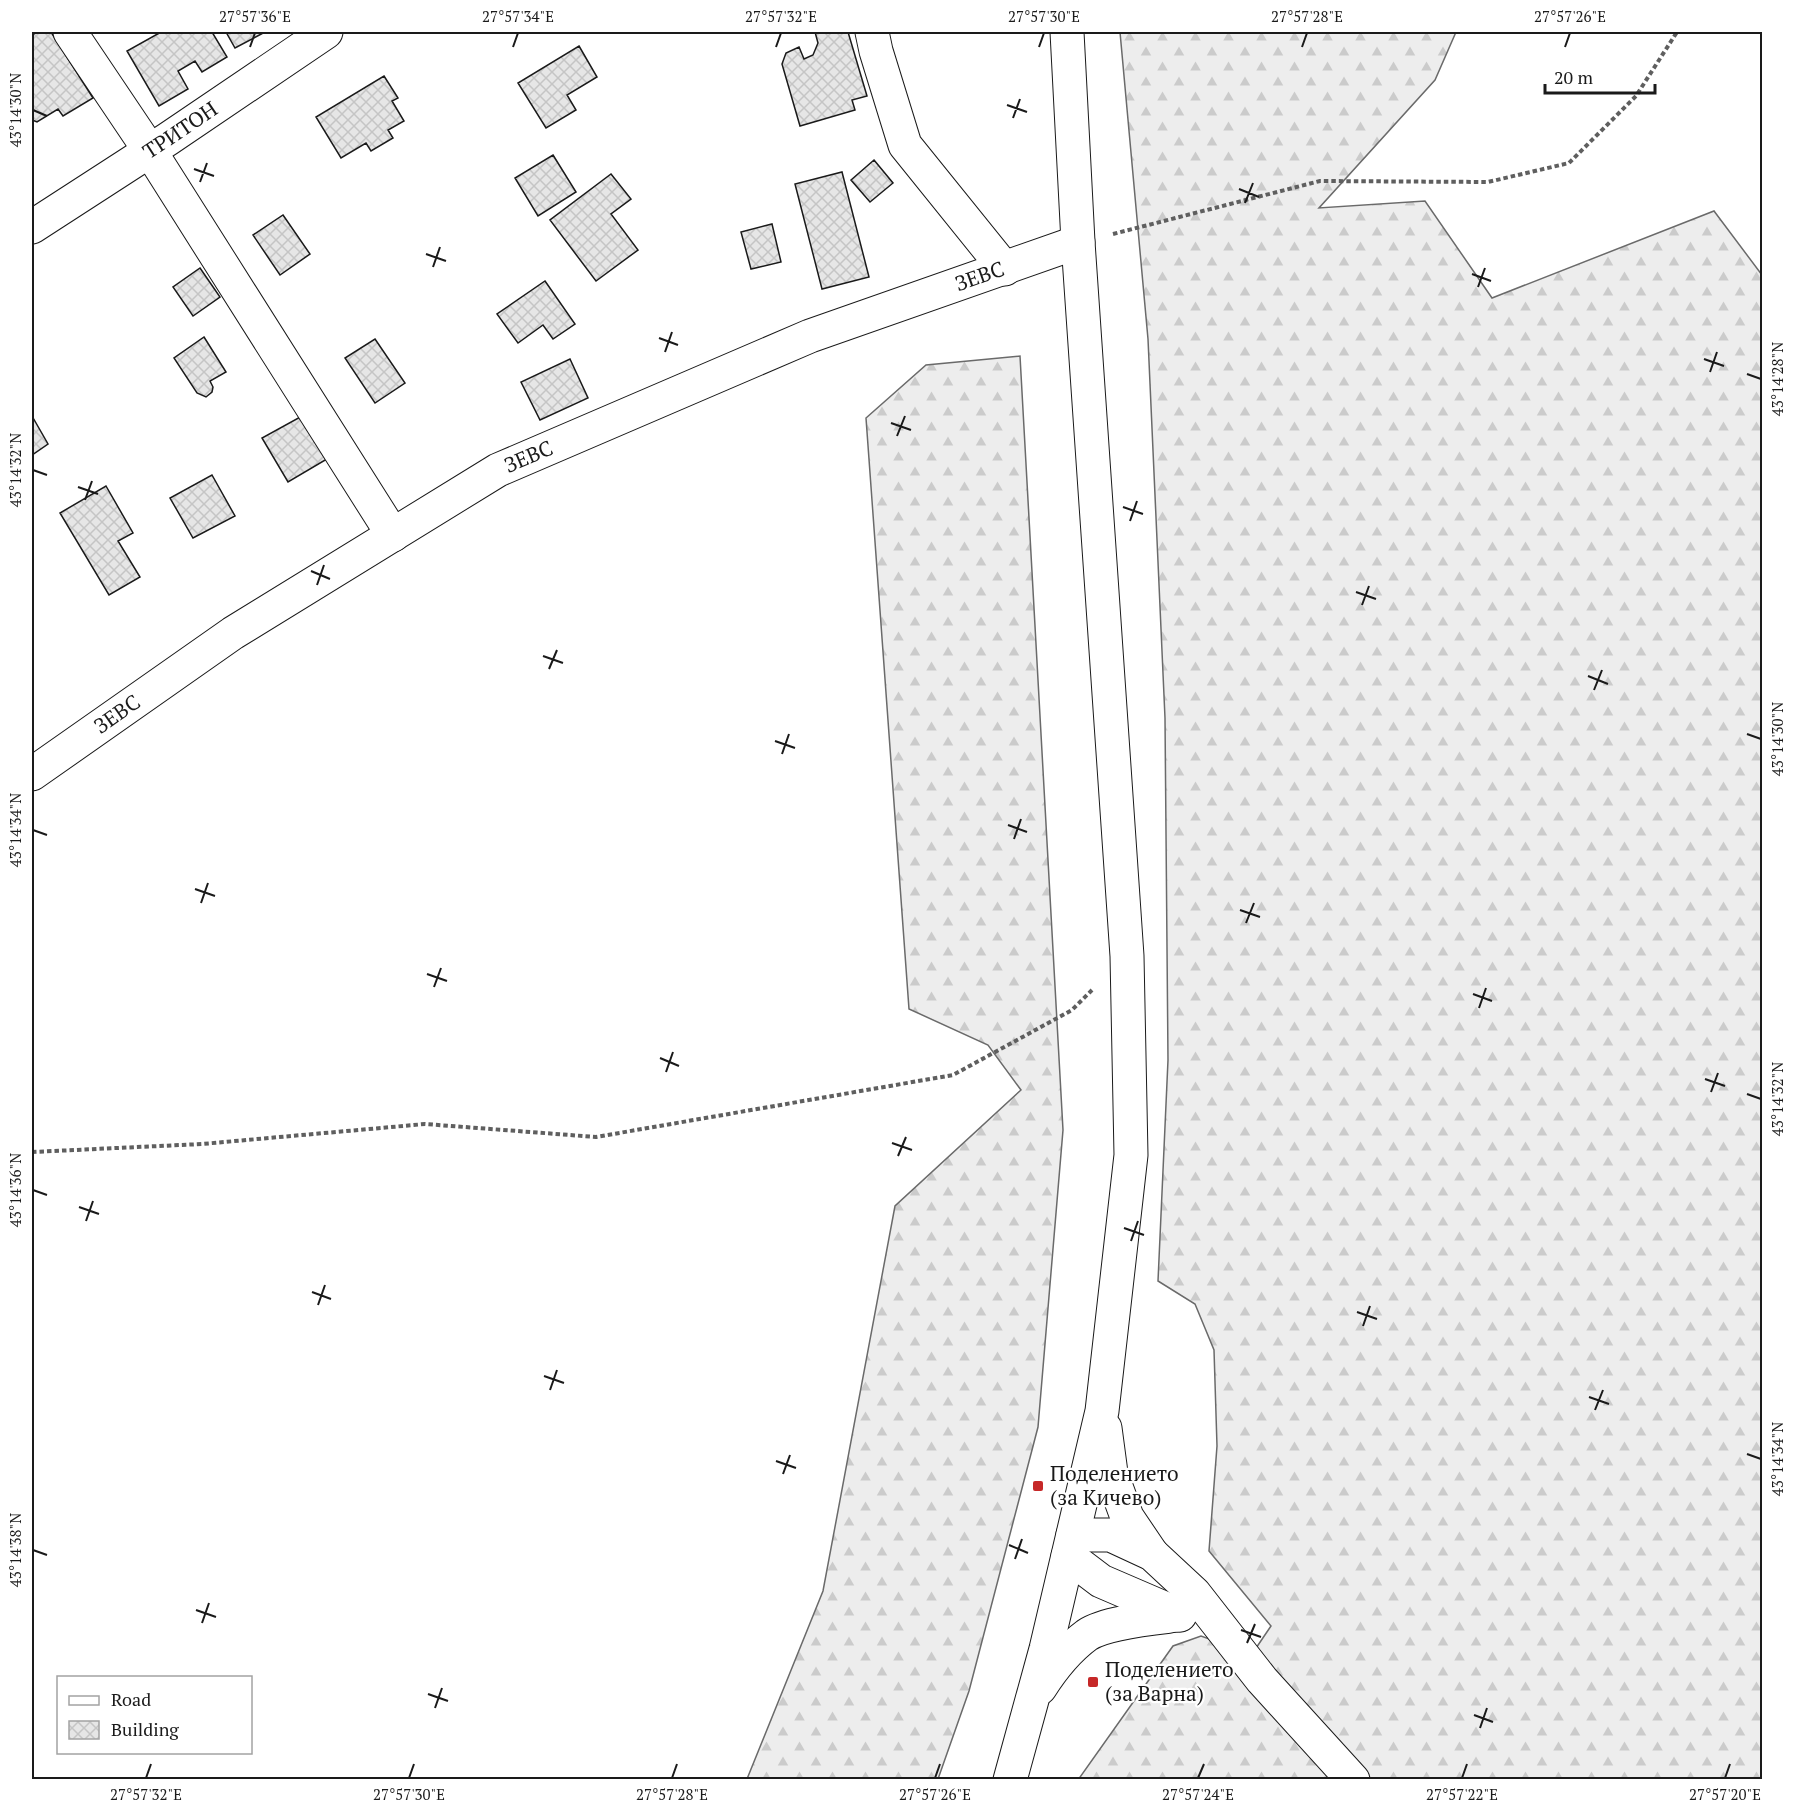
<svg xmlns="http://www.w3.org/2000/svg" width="1794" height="1811" font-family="'PT Serif',serif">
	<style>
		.forest { fill: url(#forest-firs); stroke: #6a6a6a; stroke-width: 1.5 }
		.building { fill: url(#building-cross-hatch); stroke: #1a1a1a; stroke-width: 1.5 }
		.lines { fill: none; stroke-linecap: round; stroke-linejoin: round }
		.minor-casing { stroke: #1a1a1a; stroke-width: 35 }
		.path { stroke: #5f5f5f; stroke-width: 4; stroke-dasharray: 4.5 3; stroke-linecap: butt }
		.minor { stroke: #fff; stroke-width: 33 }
		.ticks { fill: none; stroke: #1a1a1a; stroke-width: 2 }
		.poi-dot { fill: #c62828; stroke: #fff; stroke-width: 2 }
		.labels { text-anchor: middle; stroke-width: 4.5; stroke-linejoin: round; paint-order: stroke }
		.street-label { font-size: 21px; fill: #1a1a1a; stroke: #fff }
		.poi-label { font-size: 21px; fill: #1a1a1a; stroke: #fff; text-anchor: start }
		.neatline { fill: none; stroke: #1a1a1a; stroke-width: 2 }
		.ticks-label { font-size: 15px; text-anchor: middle; fill: #1a1a1a }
	</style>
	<defs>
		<pattern id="forest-firs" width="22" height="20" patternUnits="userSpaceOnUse" patternTransform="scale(1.5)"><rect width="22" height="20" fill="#ededed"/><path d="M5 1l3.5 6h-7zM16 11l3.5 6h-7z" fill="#cbcbcb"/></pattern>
		<pattern id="building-cross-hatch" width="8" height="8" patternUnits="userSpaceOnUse" patternTransform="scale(1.5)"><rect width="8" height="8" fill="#e6e6e6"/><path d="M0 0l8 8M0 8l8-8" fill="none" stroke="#c5c5c5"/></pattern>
	</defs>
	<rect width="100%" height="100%" fill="#fff"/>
	<path class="forest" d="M1120,32h336l-21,48 -116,128 106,-7 67,97 222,-87 48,64v1504l-684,1 95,-134 28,-10 51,18 19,-28 -62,-75 8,-105 -3,-96 -19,-46 -37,-23 10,-221 -3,-342 -17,-379z
		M1020,356l43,774 -25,297 -69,264 -31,88h-191l76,-188 72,-385 126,-116 -33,-45 -79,-36 -43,-591 60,-53z"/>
	<path class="building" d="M37,32h14l42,66 -30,18 -5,-7 -21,13 -5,-2v-85z
		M161,32h51l15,25 -25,15 -7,-11 -17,10 10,18 -29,17 -32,-55z
		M226,32h39l-30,16z
		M815,32h33l19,64 -15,4 3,10 -55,16 -18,-62 4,-11 13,-6 5,12 9,-4 5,-12z
		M579,46l18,31 -30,18 9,15 -30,18 -28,-45z
		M384,76l14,22 -6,3 12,20 -16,9 5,8 -22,13 -5,-8 -25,15 -25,-41z
		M553,155l23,37 -38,24 -23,-38z
		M874,160l19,23 -23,19 -19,-22z
		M842,172l27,105 -47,12 -27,-105z
		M611,174l20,25 -20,15 27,36 -42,31 -46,-61z
		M283,215l27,39 -30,21 -27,-40z
		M772,224l9,38 -30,7 -10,-37z
		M200,268l20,29 -27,19 -20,-29z
		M545,281l30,43 -22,15 -10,-14 -25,18 -21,-29z
		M204,337l22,35 -16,9 3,6 -1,5 -6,5 -9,-4 -23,-35z
		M375,339l30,44 -30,20 -30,-45z
		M570,359l18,39 -48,22 -19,-38z
		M32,416l16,28 -16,11z
		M302,416l25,43 -39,23 -26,-44z
		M212,475l23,41 -42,22 -23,-40z
		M106,486l27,47 -15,8 22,36 -31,18 -49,-82z"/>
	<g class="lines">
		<defs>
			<g id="minor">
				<path d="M70,32l80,119 243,384"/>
				<path d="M872,32l4,19 29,94 100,124"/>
				<path id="s1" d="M32,227l136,-88 158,-107"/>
				<path id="s2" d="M32,774l201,-141 265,-163 312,-134 268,-94"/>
				<path d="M1105,1428l6,45 16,44 25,37"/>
				<path d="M1073,1535h38l41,19 42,39 68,87 91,100"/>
				<path d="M1068,1556l33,25 79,34"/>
				<path d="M1040,1688c12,-19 28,-39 47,-53 19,-13 68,-17 92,-20"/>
				<path d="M1010,1780l36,-131 56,-238 29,-256 -4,-199 -49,-714 -11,-210"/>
			</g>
		</defs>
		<use href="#minor" class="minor-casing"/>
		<path class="path" d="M1113,234l207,-53 168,1 81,-19 67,-67 41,-64
			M32,1152l170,-8 223,-20 171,13 357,-62 119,-65 20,-20"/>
		<use href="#minor" class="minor"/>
	</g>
	<path class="ticks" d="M250,47l5,-14M513,47l5,-14M776,47l5,-14M1039,47l5,-14M1302,47l5,-14M1565,47l5,-14M1007,105l20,7M33,110l14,6M1013,118l7,-19M194,169l20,7M200,182l7,-19M1239,189l20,8M1245,203l8,-20M426,254l20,7M433,267l7,-20M1472,274l19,7M1478,287l7,-19M659,338l19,7M665,352l7,-20M1704,359l20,7M1710,372l7,-20M1747,374l14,5M891,423l20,7M897,436l8,-20M33,470l14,5M78,487l20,7M85,500l7,-19M1123,507l20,7M1130,521l7,-20M311,571l19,8M317,585l7,-20M1356,592l20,7M1362,605l7,-19M543,656l20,7M549,669l8,-19M1588,676l20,8M1594,690l8,-20M1747,734l14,5M775,741l20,7M782,754l7,-20M1008,825l19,7M33,830l14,5M1014,839l7,-20M195,889l20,7M201,903l7,-20M1240,910l20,7M1246,923l8,-20M427,974l20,7M434,987l7,-19M1473,994l19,7M1479,1008l7,-20M660,1058l19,8M666,1072l7,-20M1705,1079l20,7M1711,1092l7,-19M1747,1094l14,5M892,1143l20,7M898,1156l8,-19M33,1190l14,5M79,1207l20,7M86,1221l7,-20M1124,1228l20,7M1131,1241l7,-20M312,1292l19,7M318,1305l7,-20M1357,1312l20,7M1363,1326l7,-20M544,1376l20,7M550,1390l7,-20M1589,1397l20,7M1595,1410l8,-20M1747,1454l14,5M776,1461l20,7M783,1474l7,-19M1009,1545l19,8M33,1550l14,5M1015,1559l7,-20M196,1610l20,7M202,1623l7,-20M1241,1630l20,7M1247,1643l8,-19M428,1694l20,7M435,1708l7,-20M1474,1715l19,7M1480,1728l7,-20M146,1778l5,-14M409,1778l5,-14M672,1778l5,-14M935,1778l5,-14M1198,1778l6,-14M1462,1778l5,-14M1725,1778l5,-14"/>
	<g class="poi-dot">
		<rect x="1032" y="1480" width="12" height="12" rx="3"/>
		<rect x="1087" y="1676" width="12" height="12" rx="3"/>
	</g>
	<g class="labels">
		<g class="street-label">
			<text dy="7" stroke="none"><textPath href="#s1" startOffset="177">ТРИТОН</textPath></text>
			<text dy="7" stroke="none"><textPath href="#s2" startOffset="1076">ЗЕВС</textPath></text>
			<text dy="7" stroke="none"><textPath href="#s2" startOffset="590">ЗЕВС</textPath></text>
			<text dy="7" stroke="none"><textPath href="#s2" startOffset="104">ЗЕВС</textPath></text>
		</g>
		<g class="poi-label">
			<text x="1050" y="1481">Поделението<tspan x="1050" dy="24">(за Кичево)</tspan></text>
			<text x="1105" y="1677">Поделението<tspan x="1105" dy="24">(за Варна)</tspan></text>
		</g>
	</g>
	<rect width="1794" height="1811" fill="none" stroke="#ffffff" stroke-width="66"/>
	<rect x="57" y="1676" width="195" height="78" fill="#ffffff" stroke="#a3a3a3" stroke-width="1.5"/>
	<rect x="69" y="1696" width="30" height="9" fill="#ffffff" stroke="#a3a3a3" stroke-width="1.5"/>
	<text x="111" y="1706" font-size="18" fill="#1a1a1a">Road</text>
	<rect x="69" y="1721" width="30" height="18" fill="url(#building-cross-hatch)" stroke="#a3a3a3" stroke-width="1.5"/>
	<text x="111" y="1736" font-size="18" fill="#1a1a1a">Building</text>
	<path d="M1545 84v9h110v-9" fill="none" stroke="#1a1a1a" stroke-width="3"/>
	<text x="1554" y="84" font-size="18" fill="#1a1a1a" stroke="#ffffff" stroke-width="4.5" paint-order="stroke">20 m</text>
	<rect x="33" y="33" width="1728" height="1745" class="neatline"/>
	<g class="ticks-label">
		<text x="255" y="22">27°57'36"E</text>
		<text x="518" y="22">27°57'34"E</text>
		<text x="781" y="22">27°57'32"E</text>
		<text x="1044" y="22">27°57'30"E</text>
		<text x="1307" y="22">27°57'28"E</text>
		<text x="1570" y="22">27°57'26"E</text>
		<text transform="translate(16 110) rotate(-90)" y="5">43°14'30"N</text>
		<text transform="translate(1778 379) rotate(-90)" y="5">43°14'28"N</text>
		<text transform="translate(16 470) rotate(-90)" y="5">43°14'32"N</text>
		<text transform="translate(1778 739) rotate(-90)" y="5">43°14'30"N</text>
		<text transform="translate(16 830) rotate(-90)" y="5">43°14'34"N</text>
		<text transform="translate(1778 1099) rotate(-90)" y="5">43°14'32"N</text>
		<text transform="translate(16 1190) rotate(-90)" y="5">43°14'36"N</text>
		<text transform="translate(1778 1459) rotate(-90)" y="5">43°14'34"N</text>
		<text transform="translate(16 1550) rotate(-90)" y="5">43°14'38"N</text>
		<text x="146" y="1800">27°57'32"E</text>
		<text x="409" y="1800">27°57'30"E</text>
		<text x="672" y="1800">27°57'28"E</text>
		<text x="935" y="1800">27°57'26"E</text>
		<text x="1198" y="1800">27°57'24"E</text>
		<text x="1462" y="1800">27°57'22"E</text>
		<text x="1725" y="1800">27°57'20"E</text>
	</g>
</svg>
